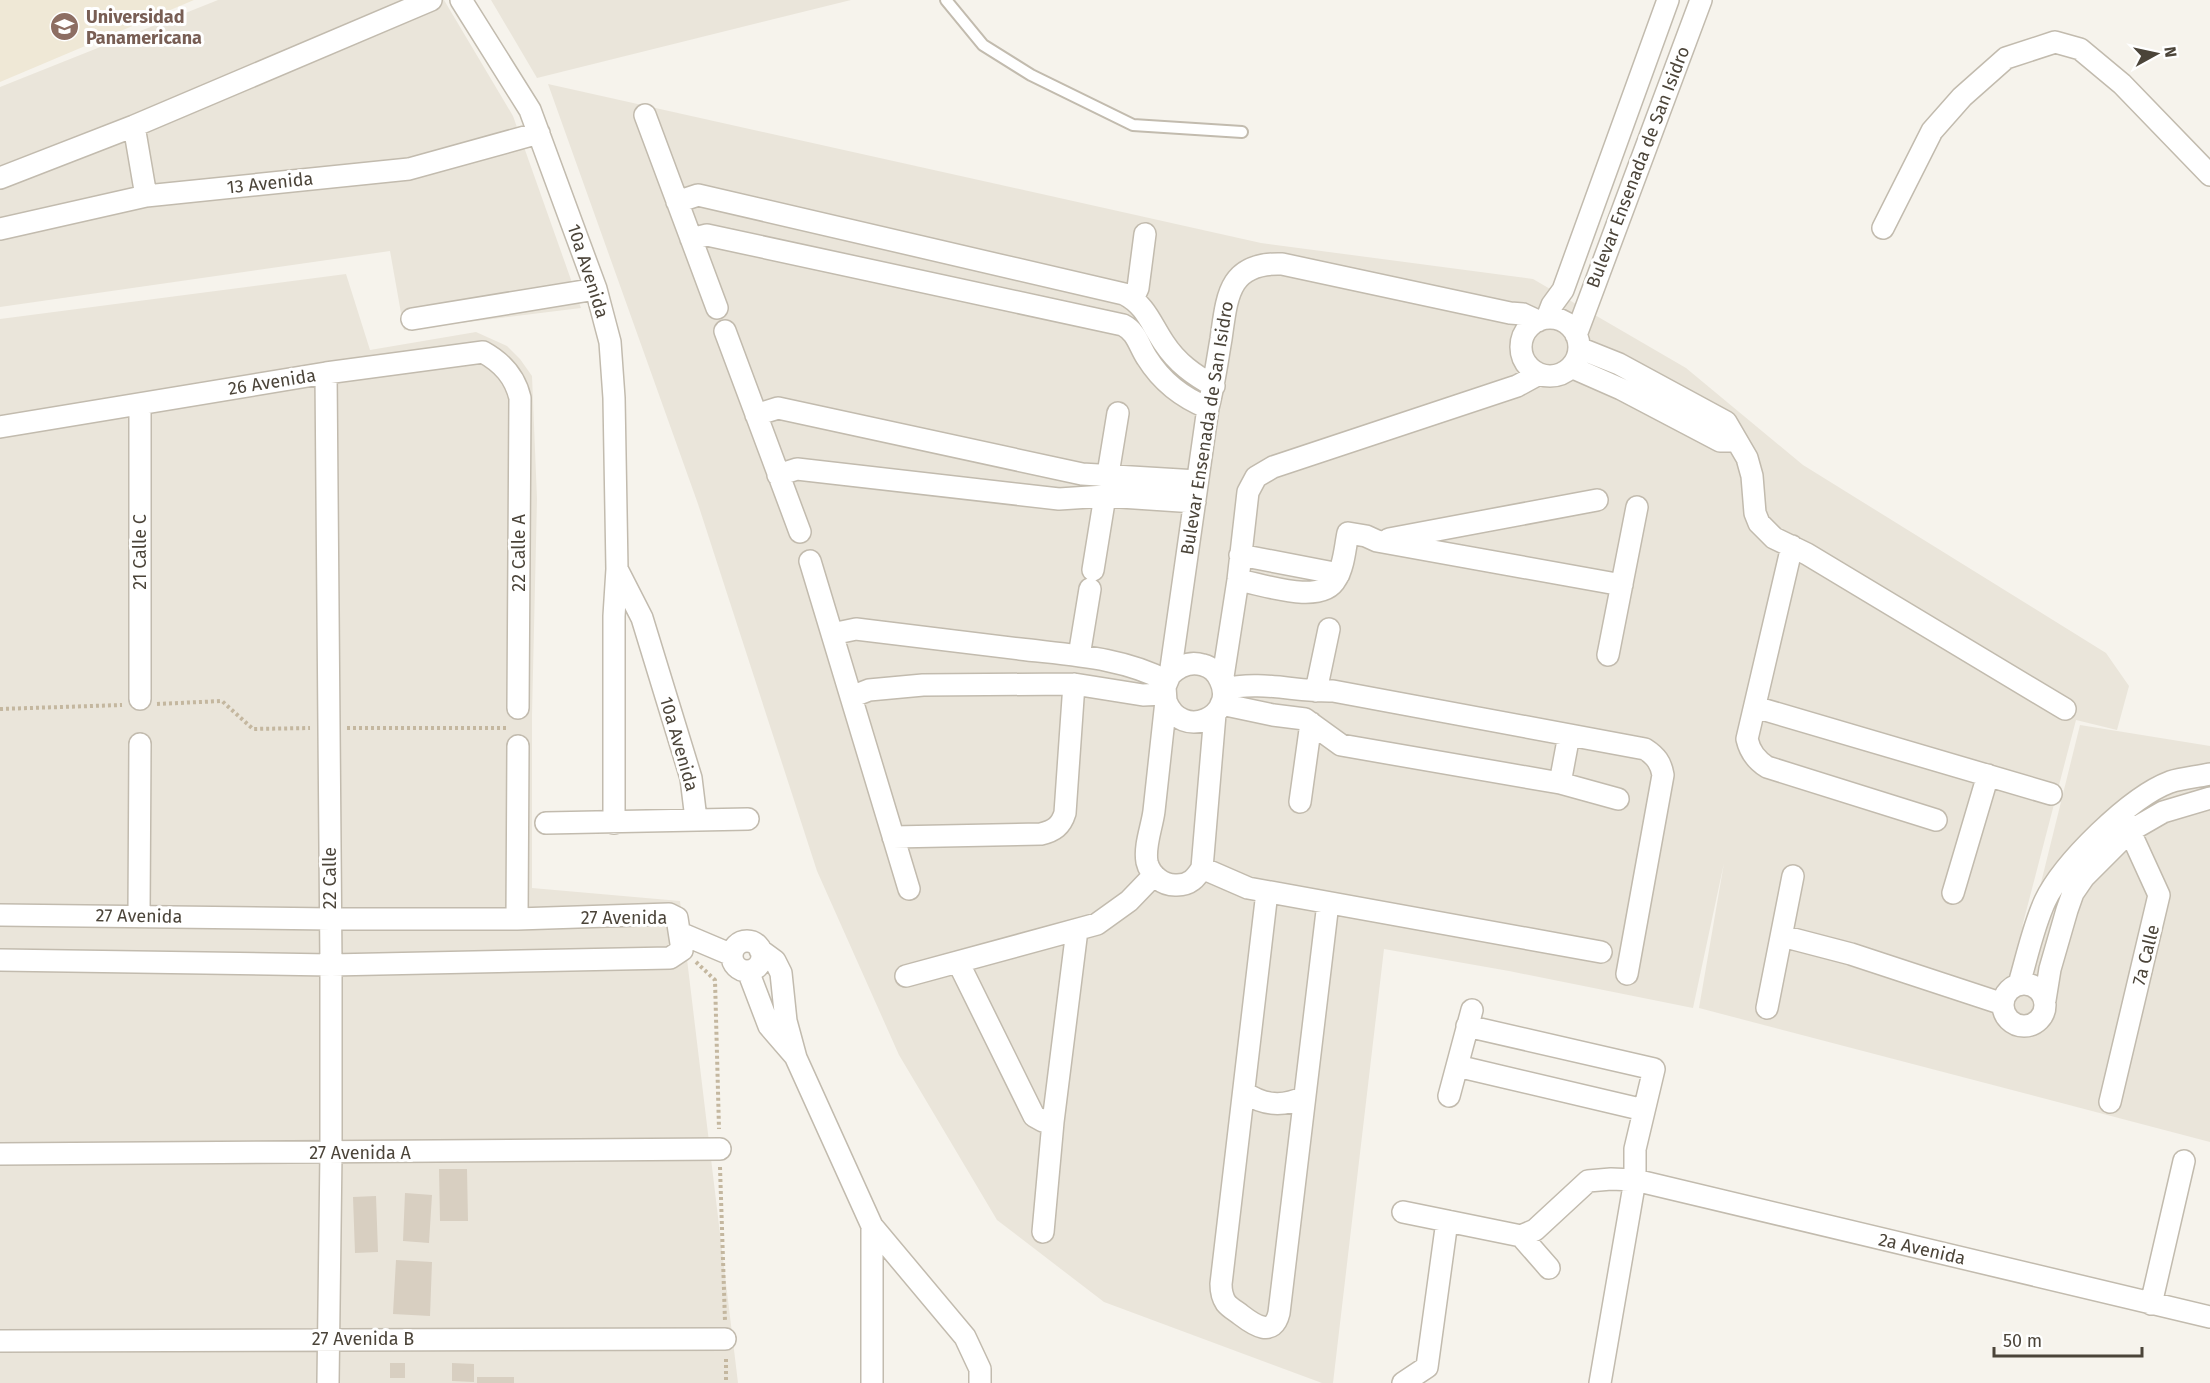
<svg xmlns="http://www.w3.org/2000/svg" width="2210" height="1383" font-family="'Fira Sans',sans-serif">
	<style>
		.residential { fill: #eae5da }
		.education { fill: #efe8d6 }
		.building { fill: #d8cfc1 }
		.lines { fill: none; stroke-linecap: round; stroke-linejoin: round }
		.service-casing { stroke: #c2bbae; stroke-width: 14 }
		.minor-casing { stroke: #c2bbae; stroke-width: 24 }
		.path { stroke: #c4b79f; stroke-width: 4; stroke-dasharray: 3 3; stroke-linecap: butt }
		.service { stroke: #fff; stroke-width: 10 }
		.minor { stroke: #fff; stroke-width: 21 }
		.labels { text-anchor: middle; stroke-width: 6; stroke-linejoin: round; paint-order: stroke }
		.education-label { font-size: 18px; font-weight: bold; fill: #785e54; stroke: #fff; text-anchor: start }
		.street-label { font-size: 18px; fill: #4b4439; stroke: #fff }
	</style>
	<rect width="100%" height="100%" fill="#f6f3ec"/>
	<path class="residential" d="M218,0h226l69,116 68,192 -177,22 -14,-79 -390,56v-220z
		M491,0h360l-314,78z
		M548,84l713,159 272,36 153,89 117,97 303,188 23,33 -12,44 -41,-10 -54,207 15,-28 43,-174 130,21v396l-511,-134 25,-145 -31,145 -184,-37 -125,-22 -51,434h-11l-218,-81 -107,-82 -98,-165 -82,-184 -119,-367z
		M346,274l24,76 106,-18 31,14 13,13 12,17 5,123 -5,216v173l148,13 58,482h-738v-1064z"/>
	<path class="education" d="M0,0h194l-194,82z"/>
	<path class="building" d="M439,1169h28l1,52h-28z
		M405,1193l27,2 -3,48 -26,-2z
		M376,1196l2,56 -23,1 -2,-56z
		M396,1260l36,2 -2,54 -37,-2z
		M390,1363h15v15h-15z
		M452,1363l22,1v18l-22,-1z
		M477,1377h37v6h-37z"/>
	<g class="lines">
		<defs>
			<path id="service" d="M946,0l37,45 48,30 102,50 109,7"/>
			<path id="minor" d="M461,0l69,110 66,179 14,53 4,56 3,171
				M645,115l72,193
				M134,126l12,70
				M0,178l134,-52 297,-126
				M677,202l21,-7 426,99c22,11 27,30 40,49 13,20 30,32 50,43
				M1883,228l49,-97 30,-34 44,-39 49,-16 25,7 42,35 88,91
				M0,229l146,-33 263,-27 130,-36
				M691,239l16,-4 416,90c14,7 16,21 24,33 15,24 36,40 61,50
				M1133,299l5,-11 7,-54
				M1547,318l5,-13 11,-15 105,-290
				M1521 347a29 29 0 1 1 58 0a29 29 0 1 1-58 0Z
				M412,319l184,-30
				M725,331l75,201
				M1576,335l125,-335
				M1579,348l40,16 107,58 21,36 5,18 3,37 4,10 15,15 33,16 258,155
				M1571,367l50,22 99,52h16
				M326,373l5,592v188l-3,230
				M140,404v295
				M756,415l22,-7 304,66 115,7
				M0,427l326,-54 157,-21c20,11 32,25 37,46l-2,310
				M1108,474l10,-61
				M778,475l19,-6 262,30 46,-3 90,6
				M1389,539l208,-39
				M1792,546l-45,193c3,13 9,21 20,28l169,53
				M1240,555l99,19
				M810,561l99,328
				M1093,570l12,-74
				M1238,580c24,4 84,26 98,-1 8,-12 9,-32 12,-46l18,3 11,5 245,44
				M832,634l24,-5c54,7 109,13 164,20 50,6 102,8 147,32
				M1608,655l29,-148
				M1079,656l11,-67
				M1222,683l16,-103 10,-88 8,-15 17,-10 244,-81 22,-12
				M1223,689c39,-9 72,3 110,2l312,58c11,7 16,14 18,26l-36,199
				M1316,691l13,-62
				M851,697l18,-7 54,-5 151,-1 69,11 21,-1
				M1166,701c16,41 72,15 54,-21 -3,-7 -9,-13 -17,-15 -13,-4 -24,1 -33,10
				M1221,704l52,11 32,4 36,26 219,38 58,16
				M1755,707l296,87
				M1215,714l-13,154c-6,10 -12,17 -25,17 -14,1 -27,-10 -30,-23 -3,-16 5,-35 7,-51 4,-36 8,-73 12,-110l-1,-14 5,-12 38,-267c6,-23 9,-46 13,-69 6,-42 7,-77 61,-75l228,49 13,1 15,7
				M1560,783l9,-48
				M1300,802l11,-79
				M546,823l202,-4
				M614,823v-207l3,-47 25,49 49,160 5,41
				M893,837l148,-3c13,-3 20,-8 24,-21l9,-129
				M1202,868l46,20 353,64
				M1267,892l-46,392c0,7 1,13 5,19 4,5 10,8 15,12 13,10 32,23 38,-2l49,-410
				M1953,893l35,-118
				M0,915l331,4h186l152,-5 8,4 5,32 -12,8 -339,7 -331,-5
				M139,915l1,-171
				M517,919l1,-173
				M680,933l52,22
				M1782,936l69,18 152,50
				M732 956a15 15 0 1 1 30 0a15 15 0 1 1-30 0Z
				M760,950l15,11 6,12 5,48 10,37 76,168v157
				M958,962l76,154 9,5 10,1
				M748,971l21,55 25,29
				M906,976l191,-52 32,-23 25,-26
				M2003 1005a21 21 0 1 1 42 0a21 21 0 1 1-42 0Z
				M2019,984c8,-27 14,-57 26,-83 18,-38 85,-104 125,-119 12,-4 27,-5 40,-8
				M2045,1000l5,-31 17,-59 6,-17 11,-16 46,-46 33,-19 47,-14
				M1767,1008l26,-132
				M1467,1026l187,43 -19,80v31l-35,203
				M1457,1066l187,44
				M1244,1092c20,14 39,15 60,5
				M1449,1096l23,-86
				M2110,1102l49,-207 -37,-81
				M0,1154l720,-5
				M1403,1212l118,24 14,-6 53,-49 23,-2 24,1 575,137
				M872,1226l93,111 15,32v14
				M1043,1232l10,-110 24,-192
				M1521,1236l28,32
				M2151,1304l33,-143
				M0,1341l725,-2
				M1403,1383l24,-16 20,-146"/>
		</defs>
		<use href="#service" class="service-casing"/>
		<use href="#minor" class="minor-casing"/>
		<path class="path" d="M157,704l65,-3 31,28 57,-1
			M0,709l122,-4
			M347,728h161
			M696,962l19,18 4,149
			M720,1167l5,154
			M726,1359v24"/>
		<use href="#service" class="service"/>
		<use href="#minor" class="minor"/>
	</g>
	<defs>
		<symbol id="university-disc" viewBox="-11 -11 22 22"><circle r="9.5" fill="#8d6e63" stroke="#fff"/><path d="M0-5L7-2L0 1L-7-2ZM-4 1L0 2.5L4 1V4Q0 6-4 4Z" fill="#fff"/></symbol>
	</defs>
	<g fill-rule="evenodd">
		<use href="#university-disc" x="48" y="10" width="33" height="33"/>
	</g>
	<g class="labels">
		<g class="education-label">
			<text x="86" y="23">Universidad<tspan x="86" dy="21">Panamericana</tspan></text>
		</g>
		<g class="street-label">
			<text transform="translate(1638 167) rotate(-69)" y="6">Bulevar Ensenada de San Isidro</text>
			<text transform="translate(270 183) rotate(-6)" y="6">13 Avenida</text>
			<text transform="translate(588 271) rotate(72)" y="6">10a Avenida</text>
			<text transform="translate(272 382) rotate(-9)" y="6">26 Avenida</text>
			<text transform="translate(1207 428) rotate(-81)" y="6">Bulevar Ensenada de San Isidro</text>
			<text transform="translate(140 552) rotate(-90)" y="6">21 Calle C</text>
			<text transform="translate(519 553) rotate(-90)" y="6">22 Calle A</text>
			<text transform="translate(679 744) rotate(74)" y="6">10a Avenida</text>
			<text transform="translate(330 878) rotate(-90)" y="6">22 Calle</text>
			<text transform="translate(139 916) rotate(1)" y="6">27 Avenida</text>
			<text x="624" y="924">27 Avenida</text>
			<text transform="translate(2146 955) rotate(-76)" y="6">7a Calle</text>
			<text x="360" y="1159">27 Avenida A</text>
			<text transform="translate(1922 1249) rotate(13)" y="6">2a Avenida</text>
			<text x="363" y="1345">27 Avenida B</text>
		</g>
	</g>
	<g transform="translate(2156 54) rotate(82)" stroke="#ffffff" stroke-width="4.5" paint-order="stroke">
	<path d="M0-4.5L10 22L0 15L-10 22Z" fill="#4b4439"/>
	<text y="-9" font-size="16" font-weight="bold" text-anchor="middle" fill="#4b4439">N</text>
	</g>
	<path d="M1994 1347v9h148v-9" fill="none" stroke="#4b4439" stroke-width="3"/>
	<text x="2003" y="1347" font-size="18" fill="#4b4439" stroke="#ffffff" stroke-width="4.5" paint-order="stroke">50 m</text>
</svg>
